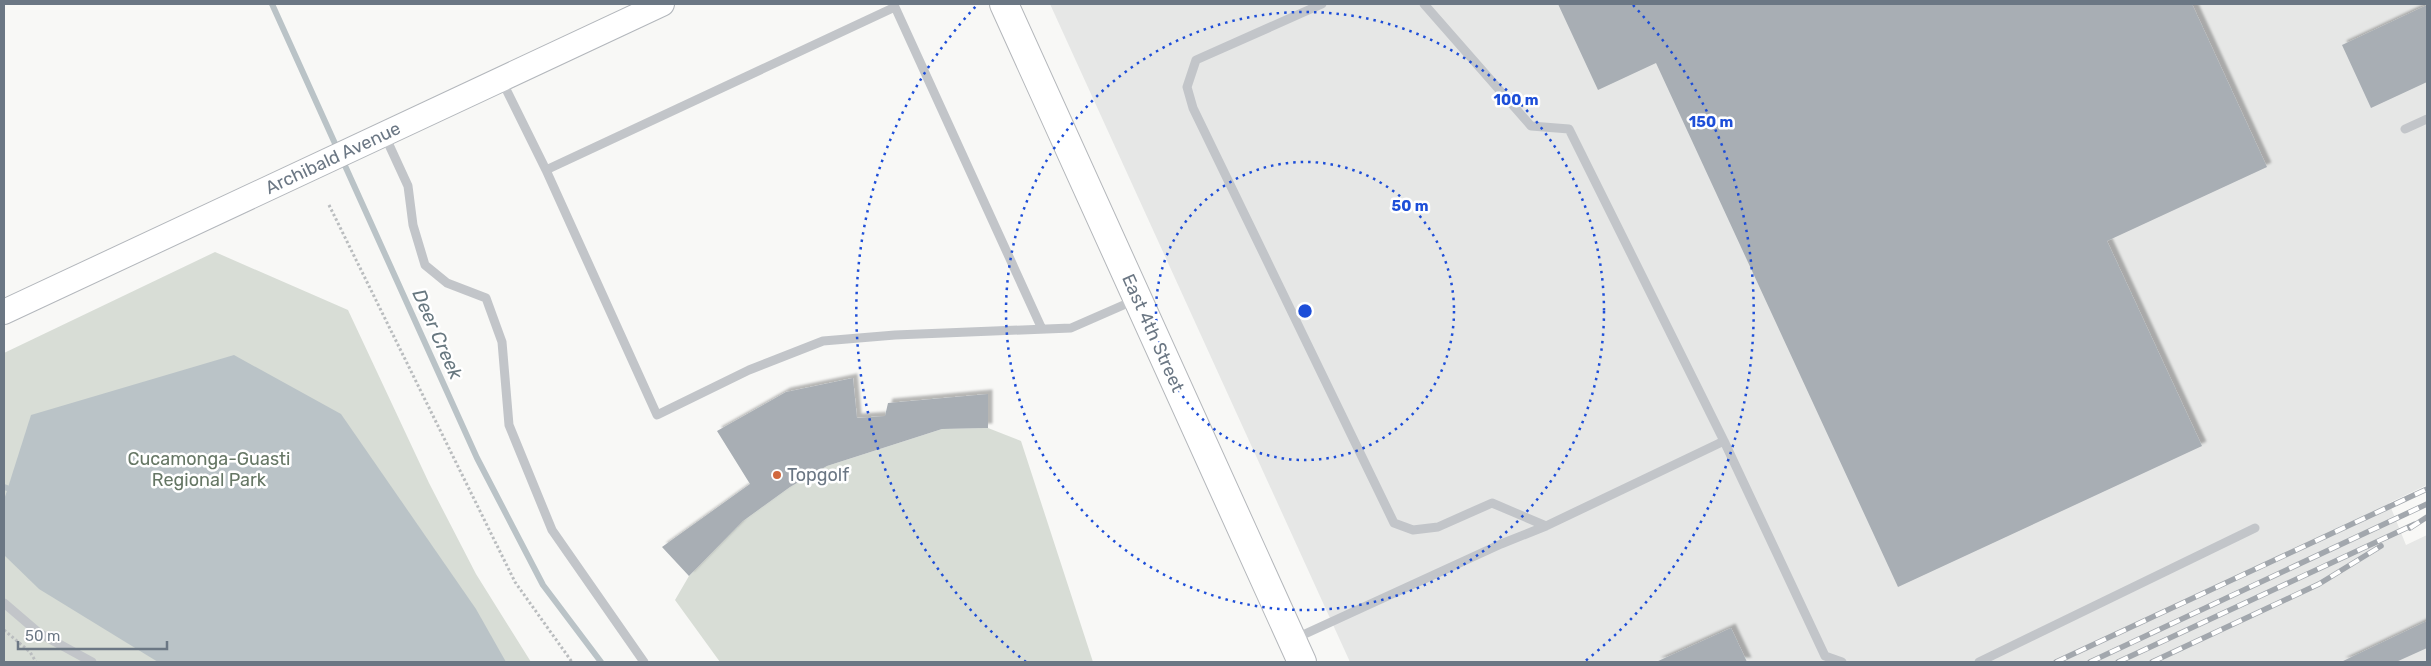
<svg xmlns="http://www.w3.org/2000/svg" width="2431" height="666" font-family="Rubik,sans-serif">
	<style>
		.built { fill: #e6e7e6 }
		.green { fill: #d8ddd6 }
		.water { fill: #bac3c7 }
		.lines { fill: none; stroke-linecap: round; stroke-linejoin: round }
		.stream { stroke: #bac3c7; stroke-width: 6 }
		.building { fill: #a8aeb4; filter: url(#shadow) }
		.secondary-casing { stroke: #b3b7bc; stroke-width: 26 }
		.primary-casing { stroke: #b4b7bb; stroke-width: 30 }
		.path { stroke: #babdbf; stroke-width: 3; stroke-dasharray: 2.5 2.5; stroke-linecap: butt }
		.service { stroke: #c2c5c9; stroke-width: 9 }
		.secondary { stroke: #fff; stroke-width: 24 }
		.primary { stroke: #fff; stroke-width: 28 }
		.rail-casing { stroke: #a2a7ad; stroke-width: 5.5 }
		.rail { stroke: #fff; stroke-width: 4; stroke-dasharray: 11; stroke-linecap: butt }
		.ring { fill: none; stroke: #1d4ed8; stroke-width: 2.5; stroke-dasharray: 2.5 5 }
		.poi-dot { fill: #d1683e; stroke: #fff; stroke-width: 2 }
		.labels { text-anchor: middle; stroke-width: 5; stroke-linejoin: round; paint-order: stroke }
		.street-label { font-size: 18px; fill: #6b7784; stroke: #fff }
		.park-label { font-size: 18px; fill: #667765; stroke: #fff }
		.poi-label { font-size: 18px; fill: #6b7784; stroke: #fff; text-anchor: start }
		.water-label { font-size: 19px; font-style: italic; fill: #67777f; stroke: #fff }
		.centre { fill: #1d4ed8; stroke: #fff; stroke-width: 2.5 }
		.ring-label { font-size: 15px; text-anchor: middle; font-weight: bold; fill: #1d4ed8; stroke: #fff; stroke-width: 5; stroke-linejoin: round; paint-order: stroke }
	</style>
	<defs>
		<filter id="shadow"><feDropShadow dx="4.5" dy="-4.5" stdDeviation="1" flood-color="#0004"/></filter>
	</defs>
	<rect width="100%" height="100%" fill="#f8f8f6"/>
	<path class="built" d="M1050,4h1377v481l-38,18 17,42 21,-10v127h-1077z"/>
	<path class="green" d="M215,252l133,58 81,173 47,91 55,88h-527v-309z
		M988,428l33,13 72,221h-373l-45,-62 14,-24 54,-55 47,-34 37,-21 115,-37z"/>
	<path class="water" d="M234,355l107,59 135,195 30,53h-348l-119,-73 -35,-34v-55l27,-85z"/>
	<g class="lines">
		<path class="stream" d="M272,4l205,454 66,127 58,77
			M4,487l3,1"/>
	</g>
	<path class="building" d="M1558,4h634l75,163 -160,74 95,205 -304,141 -242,-524 -58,27z
		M2427,5v77l-56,26 -29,-63z
		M853,378l4,40 28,-2 3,-13 100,-9v34l-46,1 -115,37 -37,21 -47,34 -54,55 -27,-29 88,-63 -33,-53 69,-39z
		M2427,621v27l-31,14h-55z
		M1731,628l16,34h-91z"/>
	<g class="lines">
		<defs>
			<path id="secondary" d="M4,312l658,-308"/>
			<path id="primary" d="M1004,4l298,658"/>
		</defs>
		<use href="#secondary" class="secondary-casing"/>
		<use href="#primary" class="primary-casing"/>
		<path class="path" d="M329,205l186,377 57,80
			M4,630l26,22 6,10"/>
		<path class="service" d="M1322,4l-126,56 -9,27 6,21 201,415 19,7 25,-3 54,-24 54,23 178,-85 -155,-312 -38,-3 -107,-122
			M501,79l45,91 111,245 92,-45 74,-29 72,-6 176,-7 64,-28
			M2405,129l22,-10
			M385,136l23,50 5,39 12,40 22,18 39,15 16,44 7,83 43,105 92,132
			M546,170l349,-163 147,322
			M1724,441l101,215 17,6
			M4,603l35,30 53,29
			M1294,639l207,-95 45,-18
			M1979,662l276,-134"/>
		<use href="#secondary" class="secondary"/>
		<use href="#primary" class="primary"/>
		<defs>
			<path id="rail" d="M2410,528l17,-11
				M2056,662l371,-173
				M2090,662l337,-158
				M2118,662l297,-138
				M2152,662l167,-78 62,-38"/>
		</defs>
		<use href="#rail" class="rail-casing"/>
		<use href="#rail" class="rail"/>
	</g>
	<g class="ring">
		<circle cx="1305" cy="311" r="149"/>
		<circle cx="1305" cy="311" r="299"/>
		<path d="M1026 662A448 448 0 0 1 977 5M1633 5A448 448 0 0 1 1584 662"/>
	</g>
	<circle class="poi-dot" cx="777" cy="475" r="5"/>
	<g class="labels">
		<g class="street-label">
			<text transform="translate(333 158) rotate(-25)" y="6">Archibald Avenue</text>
			<text transform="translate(1153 333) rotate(66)" y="6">East 4th Street</text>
		</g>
		<g class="park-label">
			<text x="209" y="465">Cucamonga-Guasti<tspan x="209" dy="21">Regional Park</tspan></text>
		</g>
		<g class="poi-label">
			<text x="787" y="481">Topgolf</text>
		</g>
		<g class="water-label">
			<text transform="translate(438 334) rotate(66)" y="7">Deer Creek</text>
		</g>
	</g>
	<circle cx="1305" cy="311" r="8" class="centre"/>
	<g class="ring-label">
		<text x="1516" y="105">100 m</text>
		<text x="1711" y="127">150 m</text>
		<text x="1410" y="211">50 m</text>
	</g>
	<rect width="2431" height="666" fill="none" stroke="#6b7784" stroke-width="10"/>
	<path d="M18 641v8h149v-8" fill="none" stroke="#6b7784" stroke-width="2.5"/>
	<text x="25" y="641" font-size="15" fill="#6b7784" stroke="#ffffff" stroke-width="4" paint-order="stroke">50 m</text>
</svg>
